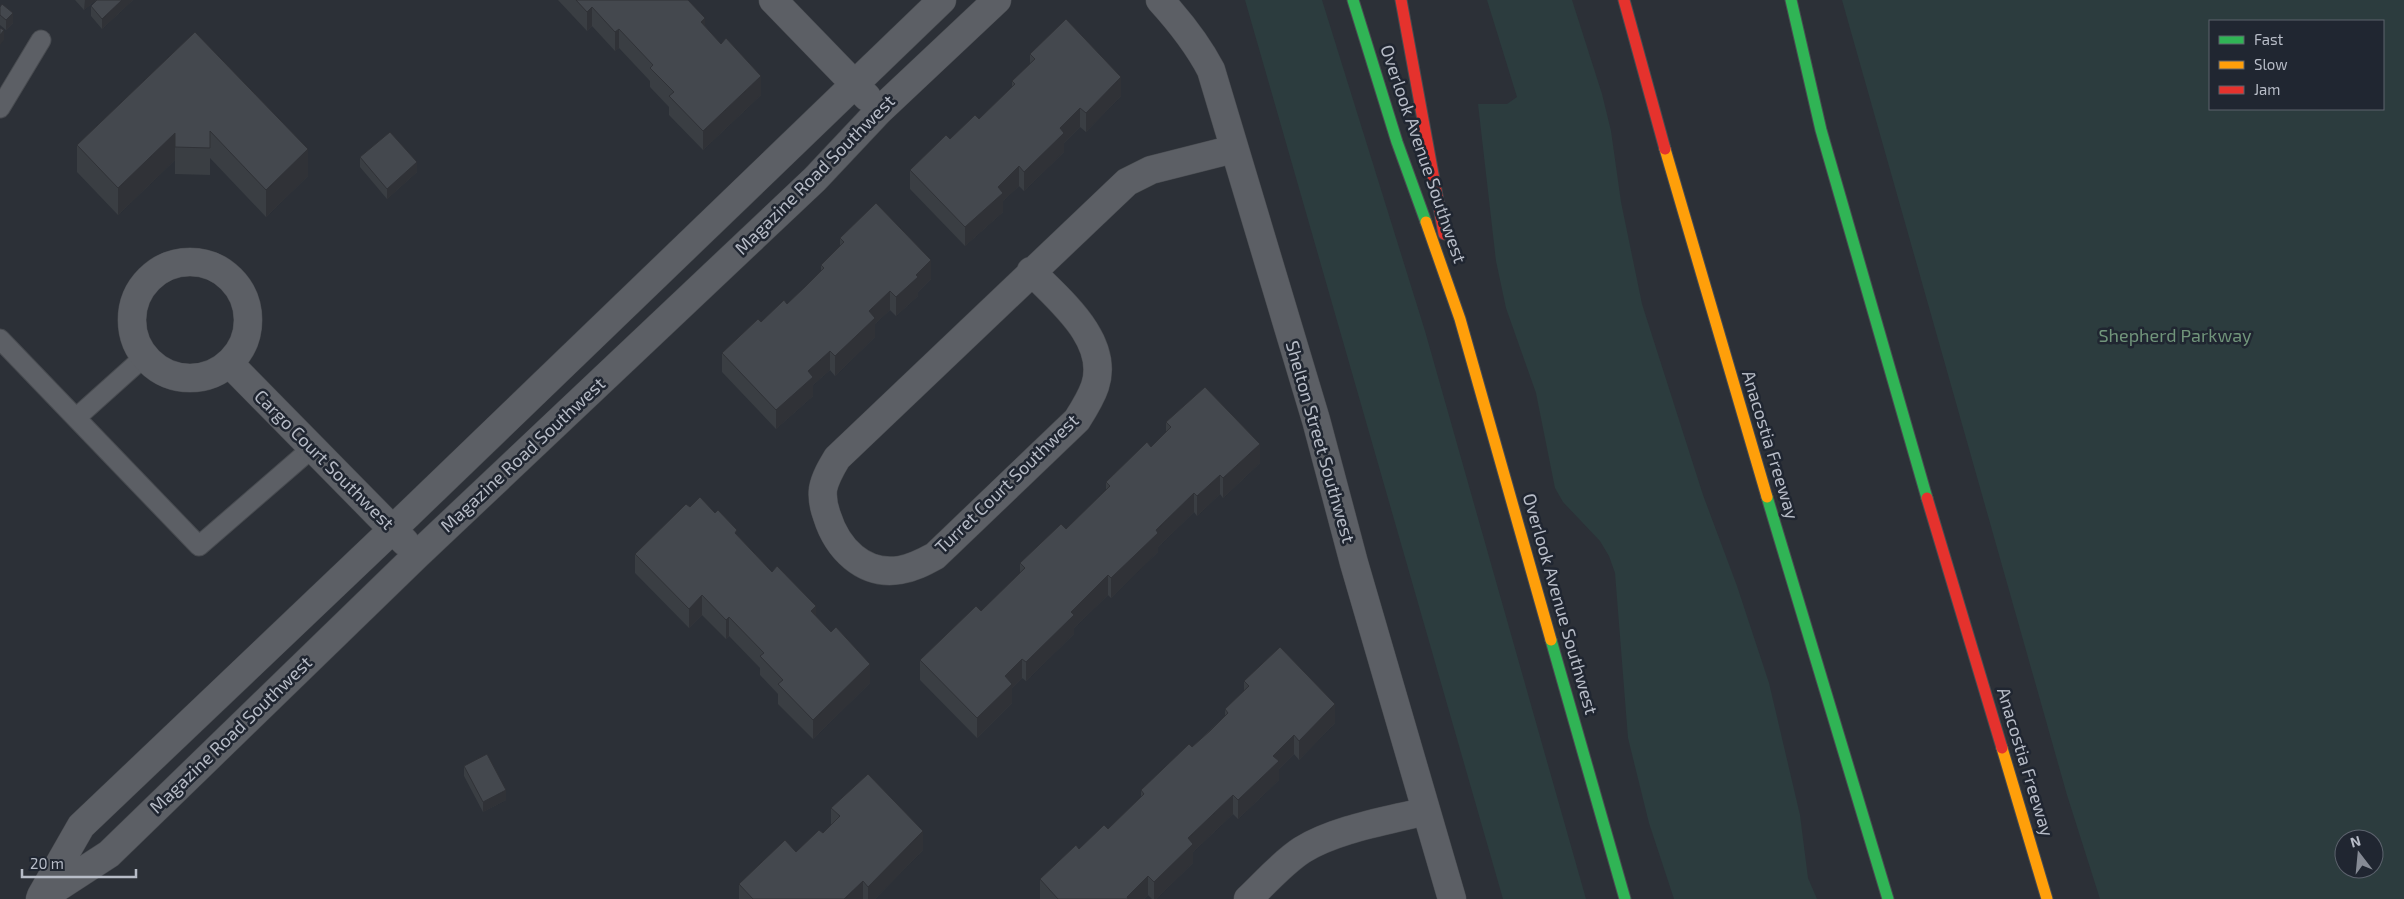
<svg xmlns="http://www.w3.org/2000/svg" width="2404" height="899" font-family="'Exo 2',sans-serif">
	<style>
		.green { fill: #2c3c3e; fill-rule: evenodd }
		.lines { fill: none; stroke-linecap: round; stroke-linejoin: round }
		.lane-casing { stroke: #484b50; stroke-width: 21 }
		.street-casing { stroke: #484b50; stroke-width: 29 }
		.fast-casing { stroke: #484b50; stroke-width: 13 }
		.slow-casing { stroke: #484b50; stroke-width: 13 }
		.jam-casing { stroke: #484b50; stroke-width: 13 }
		.lane { stroke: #5c5f65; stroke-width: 19 }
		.street { stroke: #5c5f65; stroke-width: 28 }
		.fast { stroke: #30b455; stroke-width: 11 }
		.slow { stroke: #ff9f0a; stroke-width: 11 }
		.jam { stroke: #e5322d; stroke-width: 11 }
		.wall { fill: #3a3e43 }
		.shaded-wall { fill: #303237 }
		.building { fill: #44484e; stroke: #303237 }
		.labels { text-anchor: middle; stroke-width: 5; stroke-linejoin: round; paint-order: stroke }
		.street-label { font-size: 18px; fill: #b7bcc7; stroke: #202631 }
		.park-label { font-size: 18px; fill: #71957b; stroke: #202631 }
	</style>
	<rect width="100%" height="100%" fill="#2c3037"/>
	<path class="green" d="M1245,0h77l103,331 161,568h-83z
		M1487,0h85l30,94 9,37 10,71 21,102 61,191 34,91 32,97 31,132 8,63 9,21h-143l-25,-76 -21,-85 -13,-165 -6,-17 -9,-15 -37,-39 -8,-14 -19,-95 -30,-85 -10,-47 -18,-157h29l10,-7z
		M1842,0h562v899h-304l-33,-104zM2383,21v88h-173v-88zM2344,839h30v30h-30z"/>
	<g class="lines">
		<defs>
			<path id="lane" d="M0,108l41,-68
				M0,339l199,207 112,-97
				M76,418l68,-61"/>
			<path id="street" d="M773,0l94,97
				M1160,0c20,22 37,43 51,70l105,350 38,143 98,336
				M132 320a58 58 0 1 1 116 0a58 58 0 1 1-116 0Z
				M1031,271c28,29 79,69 64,115 -4,12 -11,23 -18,34l-142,136c-11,6 -22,12 -35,14 -37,6 -63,-22 -73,-54 -3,-8 -5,-18 -4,-27 2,-11 8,-21 14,-31l290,-276 24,-12 83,-21
				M231,365l174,177
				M41,896l40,-70 312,-297 549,-529
				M40,899l69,-45 307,-298 399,-377 64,-68 118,-111
				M1248,899c17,-16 34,-36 54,-49 34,-21 85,-29 124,-39"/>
			<path id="fast" d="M1353,0l44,142 29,80
				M1791,0l30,130 106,368
				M1767,497l121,402
				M1551,640l74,259"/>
			<path id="slow" d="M1665,149l102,348
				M1426,222l34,97 91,321
				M2002,748l45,151"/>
			<path id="jam" d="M1401,0l43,234
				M1624,0l41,149
				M1927,498l75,250"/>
		</defs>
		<use href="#lane" class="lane-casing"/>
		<use href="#street" class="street-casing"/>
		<use href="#fast" class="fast-casing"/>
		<use href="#slow" class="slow-casing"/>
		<use href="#jam" class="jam-casing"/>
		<use href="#lane" class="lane"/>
		<use href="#street" class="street"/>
		<use href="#fast" class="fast"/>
		<use href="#slow" class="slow"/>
		<use href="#jam" class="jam"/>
	</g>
	<path class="wall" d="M75,0h21l-12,10z
		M97,0h36l-31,29 -11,-13v-10z
		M558,0h130l17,26 56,69 -58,55 -34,-35v-8l-19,-20v-6l-31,-33 -4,3 -23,-25 -5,5z
		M0,7l13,16 -7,7 -6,-5z
		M195,32l113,144 -42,41 -56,-59v17l-35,-1v-14l-57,55 -41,-43v-27z
		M1030,54l91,42 -35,36 -6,-5 -16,16v9l-40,39 -5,-5 -16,15v11l-38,34 -55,-57v-19l69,-51 33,-32v-6l18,-17z
		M360,157l57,15 -30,27 -27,-32z
		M840,238l91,41 -13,13v4l-22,20 -6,-6 -15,14v13l-40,39 -5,-6 -17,15v11l-37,33 -54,-57v-19l39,-31 26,-18 34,-32v-7l19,-19z
		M1166,422l94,41 -37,35 -3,-4 -23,22 -3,-4 -36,35v5l-24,23 -23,23 -3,-3 -34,33v6l-48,47 -4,-3 -10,10v15l-35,35 -57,-58v-20l61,-49 39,-38v-10l46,-34 40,-39v-8l45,-35 15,-15z
		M737,535l35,37 44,44 54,67 -57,56 -35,-35v-10l-18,-19v-7l-31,-32 -3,3 -24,-24 -13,13 -54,-55v-19z
		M1244,681l91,42 -36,37 -5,-6 -15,15v11l-41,39 -5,-5 -40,38v11l-37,36h-4l-4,-4 -4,4h-104v-20l39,-30 29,-20 33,-32v-7l51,-43 33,-31v-7l19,-18z
		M464,766l42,34 -23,12 -19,-36z
		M831,808l92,42 -48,49h-136v-15l57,-32 27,-19 8,-8z"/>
	<path class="shaded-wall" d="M85,0h11l-12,10z
		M122,0h11l-31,29v-10z
		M592,7v19l-5,5v-19z
		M13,13v10l-7,7v-10z
		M705,18v19l-4,-15z
		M619,29v19l-4,3v-19z
		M4,30v10l-4,5v-10z
		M761,76v19l-58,55v-19z
		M1121,77v19l-35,36v-19z
		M1080,108v19l-16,16v9l-40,39v-19l36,-44z
		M175,133v27l-57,55v-27z
		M308,149v27l-42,41v-27z
		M417,162v10l-30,27v-10z
		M1019,166v20l-16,15v11l-38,34v-19l33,-40z
		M931,260v19l-13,13v4l-22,20v-19l20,-22z
		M890,291v19l-15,14v13l-40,39v-20l34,-45z
		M830,351v19l-17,15v11l-37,33v-19l32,-39z
		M1260,444v19l-37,35v-20z
		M1220,475v19l-23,22v-20z
		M1194,493v19l-36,35v5l-47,46v-20l45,-48z
		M1108,575v20l-34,33v6l-48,47v-19l45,-50z
		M702,595v20l-13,13v-19z
		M816,606v19l-5,-14z
		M729,617v19l-3,3v-19z
		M1022,659v19l-10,10v15l-35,35v-20l28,-42z
		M870,664v19l-57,56v-19z
		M1335,704v19l-36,37v-19z
		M1294,735v19l-15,15v11l-41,39v-19l35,-44z
		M506,790v10l-23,12v-10z
		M1233,795v19l-40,38v11l-37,36h-2v-17l34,-44z
		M923,831v19l-48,49h-7v-12z
		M1148,876v19l-4,4h-17v-2z
		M863,881v18h-19z"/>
	<path class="building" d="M97,0h25l-20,19 -11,-13z
		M576,0h112l17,18 -4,4 20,22 5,-6 35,38 -58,55 -34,-35 5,-4 -24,-24 3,-3 -34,-36 -4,3 -23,-25 -5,5z
		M2,4l11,9 -7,7 -6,-5v-8z
		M1066,19l55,58 -35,36 -6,-5 -20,20 4,5 -40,39 -5,-6 -21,21 5,6 -38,34 -55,-57 36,-35 4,4 25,-24 4,4 36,-35 -3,-3 23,-22 -5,-5z
		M0,28l4,2 -4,5z
		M195,32l113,117 -42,41 -56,-59v17l-35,-1v-14l-57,55 -41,-43z
		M390,132l27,30 -30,27 -27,-32z
		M876,203l55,57 -15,15 2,2 -22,20 -6,-6 -21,20 6,7 -40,38 -5,-5 -22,20 5,6 -37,33 -54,-57 36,-34 3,3 23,-22 3,4 20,-19 17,-17 -3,-3 23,-23 -4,-4z
		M1205,387l55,57 -37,34 -3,-3 -23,21 -3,-3 -38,37 2,3 -24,23 -23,22 -3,-3 -37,37 3,3 -48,47 -4,-3 -17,17 7,8 -35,34 -57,-58 56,-54 5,5 44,-43 -5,-5 41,-39 5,5 44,-43 -4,-4 41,-40 4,5 20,-20 -5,-5z
		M700,497l15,16 3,-3 19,20 -2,3 37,39 5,-6 39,40 -5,5 20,21 5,-5 34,37 -57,56 -35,-36 5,-4 -23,-24 4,-3 -35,-36 -3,3 -24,-25 -13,14 -54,-55 51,-50 4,3z
		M1280,647l55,57 -36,37 -5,-6 -21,21 6,5 -41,39 -5,-5 -45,43 5,6 -39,38 -6,-6 -21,21 1,2h-70l-18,-20 36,-34 3,4 25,-24 4,4 36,-35 -3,-4 48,-46 3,3 19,-17 17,-17 -3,-4 24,-23 -5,-5z
		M487,754l19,36 -23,12 -19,-36z
		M868,774l55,57 -55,56 -5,-6 -19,18h-91l-14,-15 46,-44 11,12 23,-22 4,3 17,-17 -9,-8z"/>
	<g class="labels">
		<g class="street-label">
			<text transform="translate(1423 154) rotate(71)" y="6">Overlook Avenue Southwest</text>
			<text transform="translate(815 175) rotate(-45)" y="6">Magazine Road Southwest</text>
			<text transform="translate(1320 442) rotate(74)" y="6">Shelton Street Southwest</text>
			<text transform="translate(1770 445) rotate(73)" y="6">Anacostia Freeway</text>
			<text transform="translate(523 455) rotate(-43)" y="6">Magazine Road Southwest</text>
			<text transform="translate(324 460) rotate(45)" y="6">Cargo Court Southwest</text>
			<text transform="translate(1007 484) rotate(-44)" y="6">Turret Court Southwest</text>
			<text transform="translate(1560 604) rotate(74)" y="6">Overlook Avenue Southwest</text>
			<text transform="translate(231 735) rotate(-44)" y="6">Magazine Road Southwest</text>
			<text transform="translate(2025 762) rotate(73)" y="6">Anacostia Freeway</text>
		</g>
		<g class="park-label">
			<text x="2175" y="342">Shepherd Parkway</text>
		</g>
	</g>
	<rect x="2209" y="20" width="175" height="90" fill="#202631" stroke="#5c626d"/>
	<rect x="2219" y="36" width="25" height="8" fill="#30b455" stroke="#5c626d"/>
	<text x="2254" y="45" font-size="15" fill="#b7bcc7">Fast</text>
	<rect x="2219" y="61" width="25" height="8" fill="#ff9f0a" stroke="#5c626d"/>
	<text x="2254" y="70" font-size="15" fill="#b7bcc7">Slow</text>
	<rect x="2219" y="86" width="25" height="8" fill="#e5322d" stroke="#5c626d"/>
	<text x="2254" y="95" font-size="15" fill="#b7bcc7">Jam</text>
	<g transform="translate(2359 854) rotate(344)"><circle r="24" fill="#202631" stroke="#5c626d"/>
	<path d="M0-4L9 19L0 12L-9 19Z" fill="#868b95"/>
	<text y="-8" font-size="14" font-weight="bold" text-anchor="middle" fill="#b7bcc7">N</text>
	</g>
	<path d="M22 869v8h114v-8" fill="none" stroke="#b7bcc7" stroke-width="2.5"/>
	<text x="30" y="869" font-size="15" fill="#b7bcc7" stroke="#202631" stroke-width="4" paint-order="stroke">20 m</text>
</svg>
